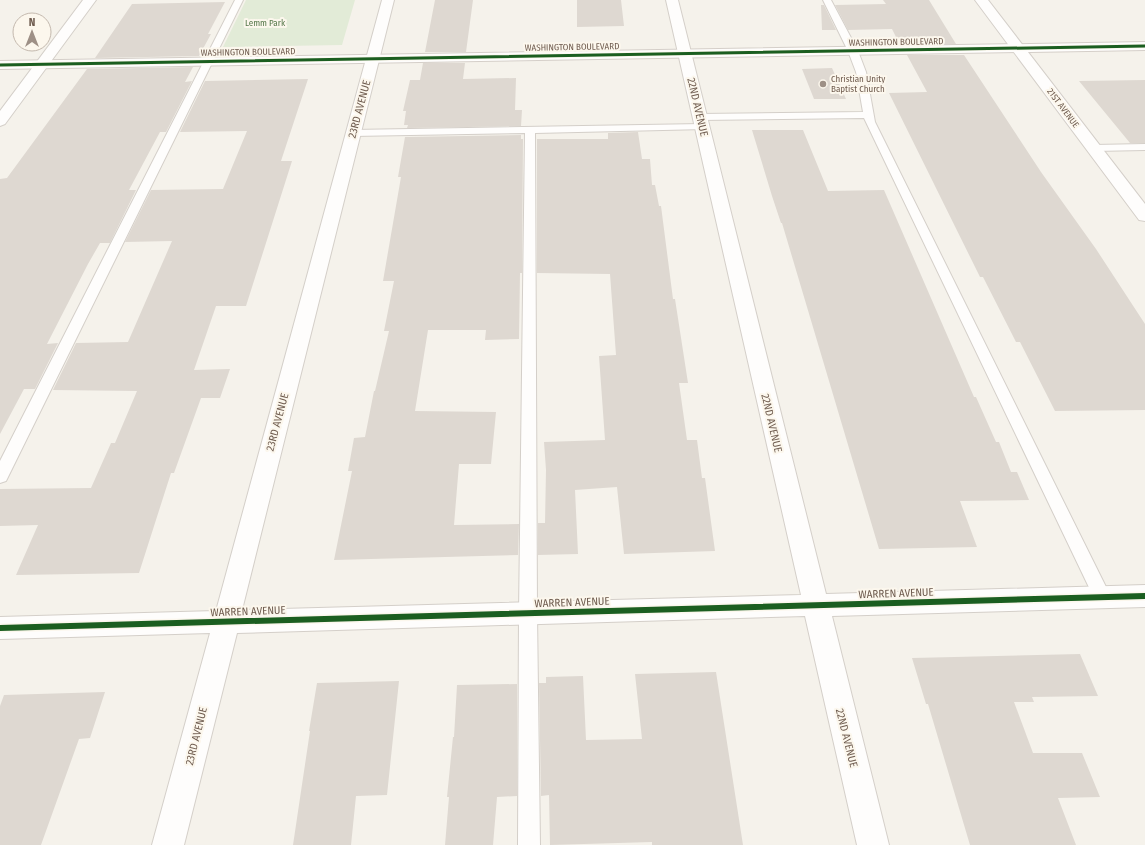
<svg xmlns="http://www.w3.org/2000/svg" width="1145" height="845" font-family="'Fira Sans Condensed',sans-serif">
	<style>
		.green { fill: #e2ebd7 }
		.building { fill: #ded8d1 }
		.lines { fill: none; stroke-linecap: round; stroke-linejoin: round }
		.lane-casing { stroke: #d4cfc9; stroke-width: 2 }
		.street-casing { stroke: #d4cfc9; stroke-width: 2 }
		.secondary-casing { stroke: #d5cfc9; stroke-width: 2 }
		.lane { fill: #fefdfc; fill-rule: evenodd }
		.street { fill: #fefdfc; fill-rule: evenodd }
		.secondary { fill: #fefdfc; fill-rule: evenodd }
		.cycleway-far1-casing { stroke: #fcf7ed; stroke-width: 4.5 }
		.cycleway-casing { stroke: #fcf7ed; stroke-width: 9 }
		.cycleway-far1 { stroke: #1b5e20; stroke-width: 3 }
		.cycleway { stroke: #1b5e20; stroke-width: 6 }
		.poi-dot { fill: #9e9086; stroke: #fcf7ed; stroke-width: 1.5 }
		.labels { text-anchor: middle; stroke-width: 4; stroke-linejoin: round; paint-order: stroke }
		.far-park-label { font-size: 9px; fill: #57794c; stroke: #fcf7ed }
		.far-street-label { font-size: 9px; fill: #6f5c4f; stroke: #fcf7ed }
		.far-poi-label { font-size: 9px; fill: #6f5c4f; stroke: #fcf7ed; text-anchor: start }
		.street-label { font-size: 11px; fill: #6f5c4f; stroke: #fcf7ed }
	</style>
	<rect width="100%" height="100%" fill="#f5f2eb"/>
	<path class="green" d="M246,0h109l-13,45 -119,2z"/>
	<path class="building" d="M435,0h38l-7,52h-41z
		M577,0h44l3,26 -47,1z
		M883,0h46l27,44 -56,1 -8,-16 -44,1 -13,-25 51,-1z
		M225,2l-17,32h3l-12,22 -104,2 37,-54z
		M821,5h3l12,25h-14z
		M907,55h57l77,117 55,77 49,75v86l-90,1 -35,-69h-4l-33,-65h-3l-91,-184 38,-1z
		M423,63h42l-2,16 53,-1 -1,32h7l-1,16 -114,2 1,-3h-4l2,-14h-3l7,-31h10z
		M193,67l-8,15 7,-1 -26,51h-6l-31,58h7l-26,53h-10l-12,21 -41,80 11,-1 -23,46h-11l-24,45v-255l7,-1 80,-109z
		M832,68l14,31h-32l-12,-30z
		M308,79l-27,82h11l-46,145h-30l-22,64 36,-1 -10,29h-19l-27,75h-3l-32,100 -123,2 22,-50 -38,1v-37l91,-1 20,-45h4l22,-52 -84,-1 23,-47 52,-1 44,-101 -47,1 26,-52 72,-1 24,-58 -67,1 25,-51z
		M1145,80v63h-15l-51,-62z
		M752,130h51l25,61 56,-1 90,207h2l20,45h3l12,30h6l12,28 -69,1 17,46 -98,2 -97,-326h-1l-9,-27z
		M638,132l4,27h8l2,26h3l4,21h2l12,93h2l13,84h-9l8,57h10l5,38h3l10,73 -91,3 -7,-67 -42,3 3,64 -40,1v-32h7l1,-53 -2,-28 61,-2 -6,-84 17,-1 -6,-81 -73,-1v-134h71v-6z
		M521,135v4h2l-1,134h-2l-1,66 -34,1 1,-10h-58l-13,81 81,1 -5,52h-32l-5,61 65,-1 -1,31 -184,5 18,-89h-4l6,-33 11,-1 9,-46h1l14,-60h-5l10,-50h-11l18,-104h-3l7,-40z
		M1080,654l18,42 -66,1 2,5h-20l19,51h49l18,44 -42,1 18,47h-106l-42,-141h-2l-14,-46z
		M716,672l27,173h-91v-3l-102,3 -1,-50 -8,1 -2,-113h7v-6l37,-1 3,64 56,-1 -7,-65z
		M399,681l-12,114 -31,1 -5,49h-58l17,-114h-1l8,-48z
		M517,684v112l-20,1 -4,48h-48l4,-48h-2l6,-60h1l3,-52z
		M105,692l-15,46 -11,1 -38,106h-41v-139l4,-11z"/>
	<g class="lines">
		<defs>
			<path id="lane" d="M235,0h8l-235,477 -2,4 -6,2v-22z
				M823,0h8l27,51 8,21 9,50 236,475 -3,5 -6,2 -6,-2 -232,-484 -164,2 -5,-3 5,-3 163,-2 -7,-40 -8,-21z
				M702,124l5,3 -1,2 -171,4 2,480 3,232h-22l1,-232 6,-480 -172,3 -5,-3 5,-3z
				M1145,144v6l-51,1 -5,-3 5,-3z"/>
			<path id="street" d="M83,0h13l-91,124 -5,2v-15z
				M382,0h12l-152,610 559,-15 -135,-595h12l148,594 319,-9v22l-313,9 57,229h-32l-52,-229 -568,17 -53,212h-32l58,-212 -210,6v-22l216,-6z
				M975,0h13l157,204v17l-6,-1z"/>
			<path id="secondary" d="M1145,42v8l-1145,19v-8z"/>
		</defs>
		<use href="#lane" class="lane-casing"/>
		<use href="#street" class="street-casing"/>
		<use href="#secondary" class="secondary-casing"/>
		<use href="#lane" class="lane"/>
		<use href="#street" class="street"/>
		<use href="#secondary" class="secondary"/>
		<defs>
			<path id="cycleway-far1" d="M0,65l1145,-19"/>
			<path id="cycleway" d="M0,628l1145,-32"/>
		</defs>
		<use href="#cycleway-far1" class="cycleway-far1-casing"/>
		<use href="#cycleway" class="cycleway-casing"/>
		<use href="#cycleway-far1" class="cycleway-far1"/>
		<use href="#cycleway" class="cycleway"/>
	</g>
	<circle class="poi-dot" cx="823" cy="84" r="4"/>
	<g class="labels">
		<g class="far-park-label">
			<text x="265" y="26">Lemm Park</text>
		</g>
		<g class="far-street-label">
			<text transform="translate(896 42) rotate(-1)" y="3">WASHINGTON BOULEVARD</text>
			<text transform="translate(572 47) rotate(-1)" y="3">WASHINGTON BOULEVARD</text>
			<text transform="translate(248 52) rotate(-1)" y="3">WASHINGTON BOULEVARD</text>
			<text transform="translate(1063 108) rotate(53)" y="3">21ST AVENUE</text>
		</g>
		<g class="far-poi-label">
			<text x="831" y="82">Christian Unity<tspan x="831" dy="10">Baptist Church</tspan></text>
		</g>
		<g class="street-label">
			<text transform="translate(698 107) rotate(77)" y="4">22ND AVENUE</text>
			<text transform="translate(359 109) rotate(-75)" y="4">23RD AVENUE</text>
			<text transform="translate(277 422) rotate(-75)" y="4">23RD AVENUE</text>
			<text transform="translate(772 423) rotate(77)" y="4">22ND AVENUE</text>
			<text transform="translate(896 593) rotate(-2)" y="4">WARREN AVENUE</text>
			<text transform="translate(572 602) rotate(-2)" y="4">WARREN AVENUE</text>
			<text transform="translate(248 611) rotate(-2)" y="4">WARREN AVENUE</text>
			<text transform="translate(196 736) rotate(-76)" y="4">23RD AVENUE</text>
			<text transform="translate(847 738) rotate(76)" y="4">22ND AVENUE</text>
		</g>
	</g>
	<g transform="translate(32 32)"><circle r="19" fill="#fcf7ed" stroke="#c4b9ae"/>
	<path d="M0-3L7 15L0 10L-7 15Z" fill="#9e9086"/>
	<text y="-6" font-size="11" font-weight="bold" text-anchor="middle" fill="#6f5c4f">N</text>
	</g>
</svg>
